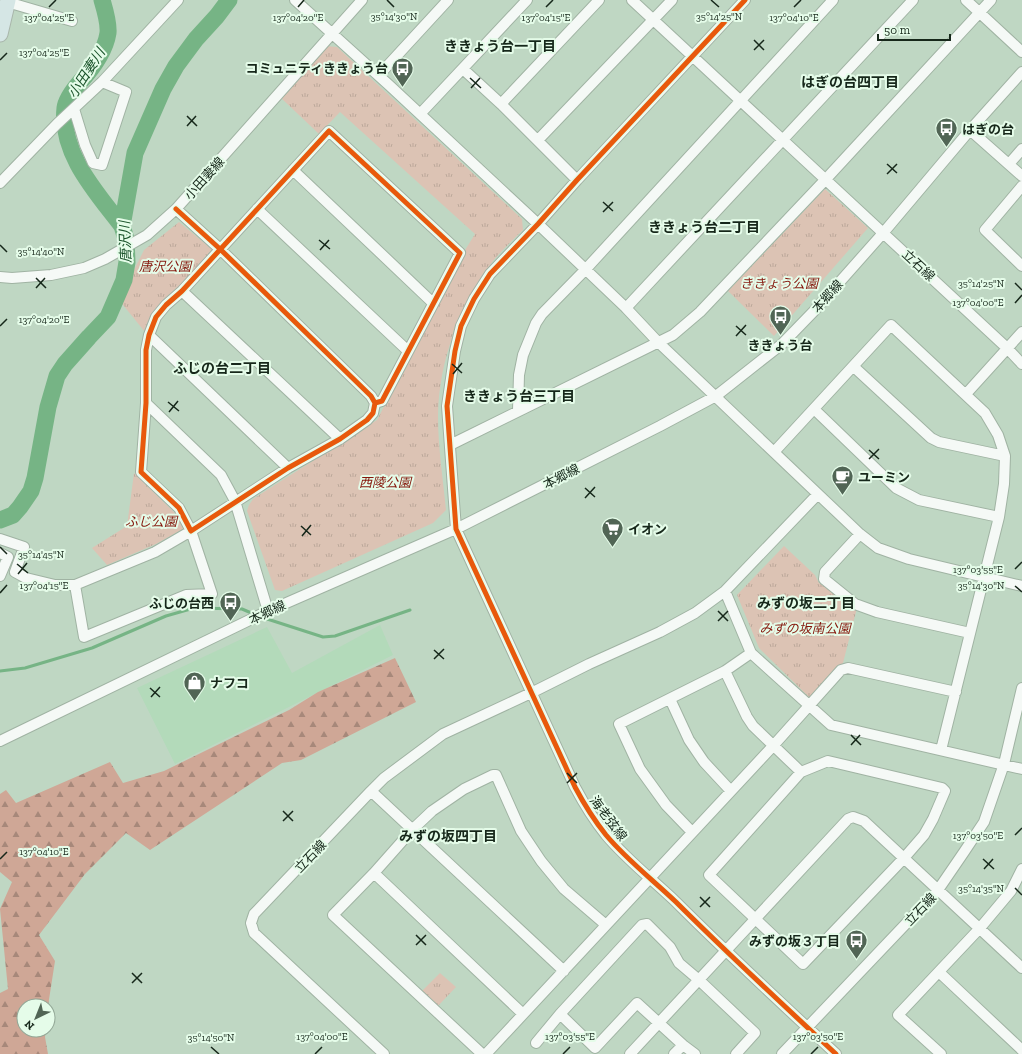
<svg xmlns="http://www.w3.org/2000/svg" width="1022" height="1054" font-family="'Zilla Slab','Noto Sans JP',serif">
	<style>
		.built { fill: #b3daba }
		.forest { fill: url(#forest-firs) }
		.park { fill: url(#park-tufts) }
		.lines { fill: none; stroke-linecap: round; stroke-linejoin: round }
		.stream { stroke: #76b485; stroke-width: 3 }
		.river { stroke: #76b485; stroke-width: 17 }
		.minor-casing { stroke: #a0b3a3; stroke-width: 12 }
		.highway-casing { stroke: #a9b6ab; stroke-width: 17 }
		.minor { stroke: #f5f9f6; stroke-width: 10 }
		.highway { stroke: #d5e6e5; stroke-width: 15 }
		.cycleway-casing { stroke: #e5fce9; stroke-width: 8 }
		.cycleway { stroke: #e8590c; stroke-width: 5 }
		.ticks { fill: none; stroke: #16271a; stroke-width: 1.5 }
		.labels { text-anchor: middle; stroke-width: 4; stroke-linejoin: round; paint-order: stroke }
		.poi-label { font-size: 13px; font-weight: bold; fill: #16271a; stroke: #e5fce9; text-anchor: start }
		.street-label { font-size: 13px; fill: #16271a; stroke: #e5fce9 }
		.park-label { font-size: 13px; font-style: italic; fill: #85160b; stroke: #e5fce9 }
		.neighbourhood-label { font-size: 14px; font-weight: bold; fill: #16271a; stroke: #e5fce9 }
		.water-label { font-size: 14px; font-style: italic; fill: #1c542c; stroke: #e5fce9 }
		.ticks-label { font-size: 10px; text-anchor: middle; fill: #16271a; stroke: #e5fce9; stroke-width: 4; stroke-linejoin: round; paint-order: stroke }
	</style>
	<defs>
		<pattern id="forest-firs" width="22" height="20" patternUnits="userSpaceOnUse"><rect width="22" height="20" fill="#cfa796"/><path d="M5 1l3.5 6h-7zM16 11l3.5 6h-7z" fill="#a7887a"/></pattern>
		<pattern id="park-tufts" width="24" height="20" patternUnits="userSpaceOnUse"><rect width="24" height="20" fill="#dcc3b4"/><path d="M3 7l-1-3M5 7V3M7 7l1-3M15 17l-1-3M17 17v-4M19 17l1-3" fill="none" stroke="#bca89a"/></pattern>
	</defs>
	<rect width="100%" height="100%" fill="#bfd7c3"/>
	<path class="built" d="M380,625l13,30 -218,109 -38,-76 130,-61 25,46z"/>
	<path class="forest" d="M395,658l21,44 -115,58 -19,3 -132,87 -24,-17 -41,41 -46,61 16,26 -7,45h-24v24h22l-1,7 3,17h-48v-61l8,-4 -8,-80 12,-27 -12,-10v-78l6,-4 10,13 94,-41 13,21 41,-12 125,-61 29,-18z"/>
	<path class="park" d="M326,46l11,1 185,172 1,11c-10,10 -21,20 -30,31 -33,45 -54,98 -55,155 0,31 5,63 8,94l-13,13 -151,68 -7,-1 -28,-79 2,-6 4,-6 124,-79 85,-165 13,-21 -135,-122 -21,22 -39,-37z
		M825,189l43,39 -94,108 -46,-45z
		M179,222l34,28 -47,51 -21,31 -26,-32 25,-50z
		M134,473l42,41 7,15 -27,15 -49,21 -15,-17 35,-22z
		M784,546l31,29 4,8 38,25 -14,55 -33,35 -51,-50 -22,-53z
		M440,973l16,14 -18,19 -16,-15z"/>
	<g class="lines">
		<path class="stream" d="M261,617l62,20 12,-1 75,-26
			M0,671l25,-3 67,-20 74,-32 28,-8 48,1 14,6"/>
		<path class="river" d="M102,0c3,10 7,23 6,33 -3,19 -16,36 -28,49 -6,7 -14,17 -15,26 -5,46 32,85 57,118
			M0,520l13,-5 7,-8 11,-16 4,-13 13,-71 9,-31 8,-12 24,-27 19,-20 16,-37 3,-18 -1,-23 -4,-13 13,-73 28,-64 13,-23 20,-27 21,-23 12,-16"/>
		<defs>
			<path id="minor" d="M295,0l95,86 148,138 88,84 32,34 202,192 18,14 31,11 113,27
				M632,0l375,348 15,16
				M745,0l-168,180 -39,44 -48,50 -16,25 -13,27 -6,25 -8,55 9,123 119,258c9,17 19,33 31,48 21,25 47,45 70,67 52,52 106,102 160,152
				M966,0l56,52
				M7,2l65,19
				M463,69l38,35 76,76
				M379,75l69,-75
				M501,104l98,-104
				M74,109l11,36 8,18 9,2 24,-73 -24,-10
				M420,114l107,-114
				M970,130l52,46
				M538,140l134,-140
				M1009,164l13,-15
				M293,170l140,133
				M0,183l57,-59 45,-42 76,-82
				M1022,186l-37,44 37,36
				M176,209l44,40 151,147 4,7 -2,10 -6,7 -27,19 -52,29 -97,63 -12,-23 -38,-36 5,-69v-53l3,-15 7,-18 10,-12 16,-14 147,-160 131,122 -78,148 -7,2
				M257,209l151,142
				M0,277l12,1 39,-3 33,-7 21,-9 42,-24 29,-26 186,-209
				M182,291l158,148
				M626,308l287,-308
				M149,335l139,133
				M854,367l77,71 8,4 66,14
				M966,394l56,-62
				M146,403l75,72 14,26 33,110
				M814,409l82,79 23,12 80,17
				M518,410l1,-35 4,-20 13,-32 6,-9 43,-44 248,-270
				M450,445l223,-110 27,-23 126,-133 165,-179
				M774,452l117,-127 94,88 13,22 7,21 -1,28 -5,33 -58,233
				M860,534l-35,38 -1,7 31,25 22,8 93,21
				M0,539l24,8 -9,25 11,6 29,7h20l80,-33 36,-21 21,63 -26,1 -102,42 -9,-52
				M0,553l8,4 -8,19
				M725,591l26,62 80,72 191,44
				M725,671l22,46 6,9 48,46
				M670,699l19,41 15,22 26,28
				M0,741l268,-130 188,-82 204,-103 56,-30 66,-52 32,-33 70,-79 86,-102 52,-58
				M828,761l114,27 3,3 -12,28 -9,16 -20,23 -101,106 -94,-89 92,-103z
				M371,791l193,180
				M692,832l-26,-27 -26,-36 -21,-45 106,-53 26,-18
				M374,873l149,141
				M940,973l82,77
				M560,1014l35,34 42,-45 46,42 12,9
				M536,1043l24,-29 82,-89 5,-1 23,23 9,16 20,17 56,53 -19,21
				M384,1054l-130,-121 -3,-10 3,-9 117,-123 13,-13 59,-44 88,-41 58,-29 71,-32 35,-19 30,-22 93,-97
				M482,1054l-149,-139 41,-42 39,-44 19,-18 32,-22 29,-14h3l25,56 20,30 23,28 42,36
				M486,1054l287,-308 68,-76 7,-2 108,24
				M630,1054l218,-235 5,-2 11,4 158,147
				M674,1054l9,-9
				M782,1054l156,-164 26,-38 20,-30 20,-58 18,-76
				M941,1054l-43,-39 82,-87 31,-37 11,-22"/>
			<path id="highway" d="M0,34l8,-34"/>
		</defs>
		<use href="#minor" class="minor-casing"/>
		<use href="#highway" class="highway-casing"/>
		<use href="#minor" class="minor"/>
		<use href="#highway" class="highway"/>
		<defs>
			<path id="cycleway" d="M745,0l-168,180 -39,44 -48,50 -16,25 -13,27 -6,25 -8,55 9,123 119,258c9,17 19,33 31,48 21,25 47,45 70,67 52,52 106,102 160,152
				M176,209l44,40 151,147 4,7 -2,10 -6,7 -27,19 -52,29 -97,63 -12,-23 -38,-36 5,-69v-53l3,-15 7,-18 10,-12 16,-14 147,-160 131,122 -78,148 -7,2"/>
		</defs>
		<use href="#cycleway" class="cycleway-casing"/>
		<use href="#cycleway" class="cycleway"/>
	</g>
	<path class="ticks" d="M387,0l7,7M711,0l8,7M49,7l7,-7M298,7l6,-7M546,7l7,-7M794,7l7,-7M754,40l10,10M754,50l10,-10M0,60l7,-7M470,78l11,10M471,88l9,-10M187,116l10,10M187,126l9,-10M887,164l10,9M887,174l10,-10M603,202l10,9M603,212l10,-10M319,240l11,9M0,245l7,7M320,250l9,-10M36,278l10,10M1015,283l7,7M36,288l9,-10M1015,303l7,-8M0,326l7,-7M736,326l10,9M736,336l10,-11M452,364l10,9M453,374l9,-11M168,402l11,9M169,412l9,-11M869,450l10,9M869,459l10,-10M585,488l10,9M585,498l10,-11M301,526l10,9M302,536l9,-11M0,547l7,7M17,564l11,9M1015,569l7,-7M18,574l9,-11M1015,586l7,6M0,593l7,-8M718,611l10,10M718,621l10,-10M434,650l10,9M434,659l10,-10M150,688l10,9M151,697l9,-10M851,735l10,10M851,745l9,-10M567,773l10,10M567,783l10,-10M283,811l10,10M283,821l10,-10M1015,835l7,-7M0,859l7,-7M983,859l11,10M984,869l9,-10M1015,888l7,7M700,897l10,10M700,907l10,-10M416,935l10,10M416,945l10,-10M132,973l10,10M132,983l10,-10M211,1047l8,7M315,1054l7,-7M563,1054l7,-7M811,1054l7,-7"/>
	<defs>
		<symbol id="bus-pin" viewBox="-11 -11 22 30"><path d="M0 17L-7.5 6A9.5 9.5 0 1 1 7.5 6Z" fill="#516555" stroke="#e5fce9"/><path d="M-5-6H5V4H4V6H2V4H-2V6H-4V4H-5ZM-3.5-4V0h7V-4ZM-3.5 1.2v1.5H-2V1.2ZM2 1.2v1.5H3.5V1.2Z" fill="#fff"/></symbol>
		<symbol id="cafe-pin" viewBox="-11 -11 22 30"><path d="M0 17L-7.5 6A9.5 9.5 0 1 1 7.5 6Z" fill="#516555" stroke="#e5fce9"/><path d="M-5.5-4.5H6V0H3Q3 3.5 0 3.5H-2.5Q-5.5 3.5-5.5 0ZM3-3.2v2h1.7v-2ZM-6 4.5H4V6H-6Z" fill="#fff"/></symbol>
		<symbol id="supermarket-pin" viewBox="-11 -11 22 30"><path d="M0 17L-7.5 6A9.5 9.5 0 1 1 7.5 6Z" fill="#516555" stroke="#e5fce9"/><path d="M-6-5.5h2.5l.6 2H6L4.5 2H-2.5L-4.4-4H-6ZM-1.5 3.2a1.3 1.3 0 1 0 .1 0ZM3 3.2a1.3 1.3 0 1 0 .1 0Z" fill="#fff"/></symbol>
		<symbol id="shop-pin" viewBox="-11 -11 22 30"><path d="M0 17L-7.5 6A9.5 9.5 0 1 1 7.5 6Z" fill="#516555" stroke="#e5fce9"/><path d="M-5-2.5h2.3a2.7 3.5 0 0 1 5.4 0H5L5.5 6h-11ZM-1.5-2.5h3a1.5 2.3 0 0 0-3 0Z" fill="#fff"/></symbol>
	</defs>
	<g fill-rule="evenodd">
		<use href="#bus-pin" x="390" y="56" width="25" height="34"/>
		<use href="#bus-pin" x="934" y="116" width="25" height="34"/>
		<use href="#bus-pin" x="768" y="304" width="25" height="34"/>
		<use href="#cafe-pin" x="830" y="464" width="25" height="34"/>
		<use href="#supermarket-pin" x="600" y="516" width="25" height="34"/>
		<use href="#bus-pin" x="218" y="590" width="25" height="34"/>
		<use href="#shop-pin" x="182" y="670" width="25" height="34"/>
		<use href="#bus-pin" x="844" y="928" width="25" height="34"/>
	</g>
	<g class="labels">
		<g class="poi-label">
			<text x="388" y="73" text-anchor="end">コミュニティききょう台</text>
			<text x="962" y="134">はぎの台</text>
			<text x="780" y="350" text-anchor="middle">ききょう台</text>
			<text x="858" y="482">ユーミン</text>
			<text x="628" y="534">イオン</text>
			<text x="214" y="608" text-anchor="end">ふじの台西</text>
			<text x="210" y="688">ナフコ</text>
			<text x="840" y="946" text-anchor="end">みずの坂３丁目</text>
		</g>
		<g class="street-label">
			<text transform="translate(204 178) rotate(-48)" y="5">小田妻線</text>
			<text transform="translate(919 265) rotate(43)" y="5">立石線</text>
			<text transform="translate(827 296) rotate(-48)" y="5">本郷線</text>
			<text transform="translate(561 476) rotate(-27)" y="5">本郷線</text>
			<text transform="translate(267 612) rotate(-25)" y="5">本郷線</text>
			<text transform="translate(609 818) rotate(53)" y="5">海老弦線</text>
			<text transform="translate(310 856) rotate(-46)" y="5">立石線</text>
			<text transform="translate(920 909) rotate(-46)" y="5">立石線</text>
		</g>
		<g class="park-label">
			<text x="165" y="271">唐沢公園</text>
			<text x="779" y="288">ききょう公園</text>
			<text x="385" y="487">西陵公園</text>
			<text x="151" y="526">ふじ公園</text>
			<text x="805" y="633">みずの坂南公園</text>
		</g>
		<g class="neighbourhood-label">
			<text x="500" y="51">ききょう台一丁目</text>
			<text x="850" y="87">はぎの台四丁目</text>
			<text x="704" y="232">ききょう台二丁目</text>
			<text x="222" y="373">ふじの台二丁目</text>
			<text x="519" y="401">ききょう台三丁目</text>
			<text x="806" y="608">みずの坂二丁目</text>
			<text x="448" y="841">みずの坂四丁目</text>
		</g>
		<g class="water-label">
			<text transform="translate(86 73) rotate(-57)" y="5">小田妻川</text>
			<text transform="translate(125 242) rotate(-92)" y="5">唐沢川</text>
		</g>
	</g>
	<g class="ticks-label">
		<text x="394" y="20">35°14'30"N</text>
		<text x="719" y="20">35°14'25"N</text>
		<text x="794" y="21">137°04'10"E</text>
		<text x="49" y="21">137°04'25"E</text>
		<text x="298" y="21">137°04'20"E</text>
		<text x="546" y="21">137°04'15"E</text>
		<text x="44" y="56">137°04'25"E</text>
		<text x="41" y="255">35°14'40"N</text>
		<text x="981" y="287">35°14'25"N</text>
		<text x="978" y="306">137°04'00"E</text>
		<text x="44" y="323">137°04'20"E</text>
		<text x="41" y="558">35°14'45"N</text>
		<text x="978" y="573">137°03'55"E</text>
		<text x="44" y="589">137°04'15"E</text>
		<text x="981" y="589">35°14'30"N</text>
		<text x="978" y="839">137°03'50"E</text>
		<text x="44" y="855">137°04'10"E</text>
		<text x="981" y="892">35°14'35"N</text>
		<text x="322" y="1040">137°04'00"E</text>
		<text x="570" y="1040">137°03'55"E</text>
		<text x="818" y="1040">137°03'50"E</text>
		<text x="211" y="1041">35°14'50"N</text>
	</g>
	<g transform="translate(36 1018) rotate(223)"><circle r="19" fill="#e5fce9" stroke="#92a796"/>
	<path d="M0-3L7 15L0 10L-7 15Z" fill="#516555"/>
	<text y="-6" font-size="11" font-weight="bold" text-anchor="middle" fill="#16271a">N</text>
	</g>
	<path d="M878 34v6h72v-6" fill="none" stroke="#16271a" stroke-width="2"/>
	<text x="884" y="34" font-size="12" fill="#16271a" stroke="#e5fce9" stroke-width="3" paint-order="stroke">50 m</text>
</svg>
